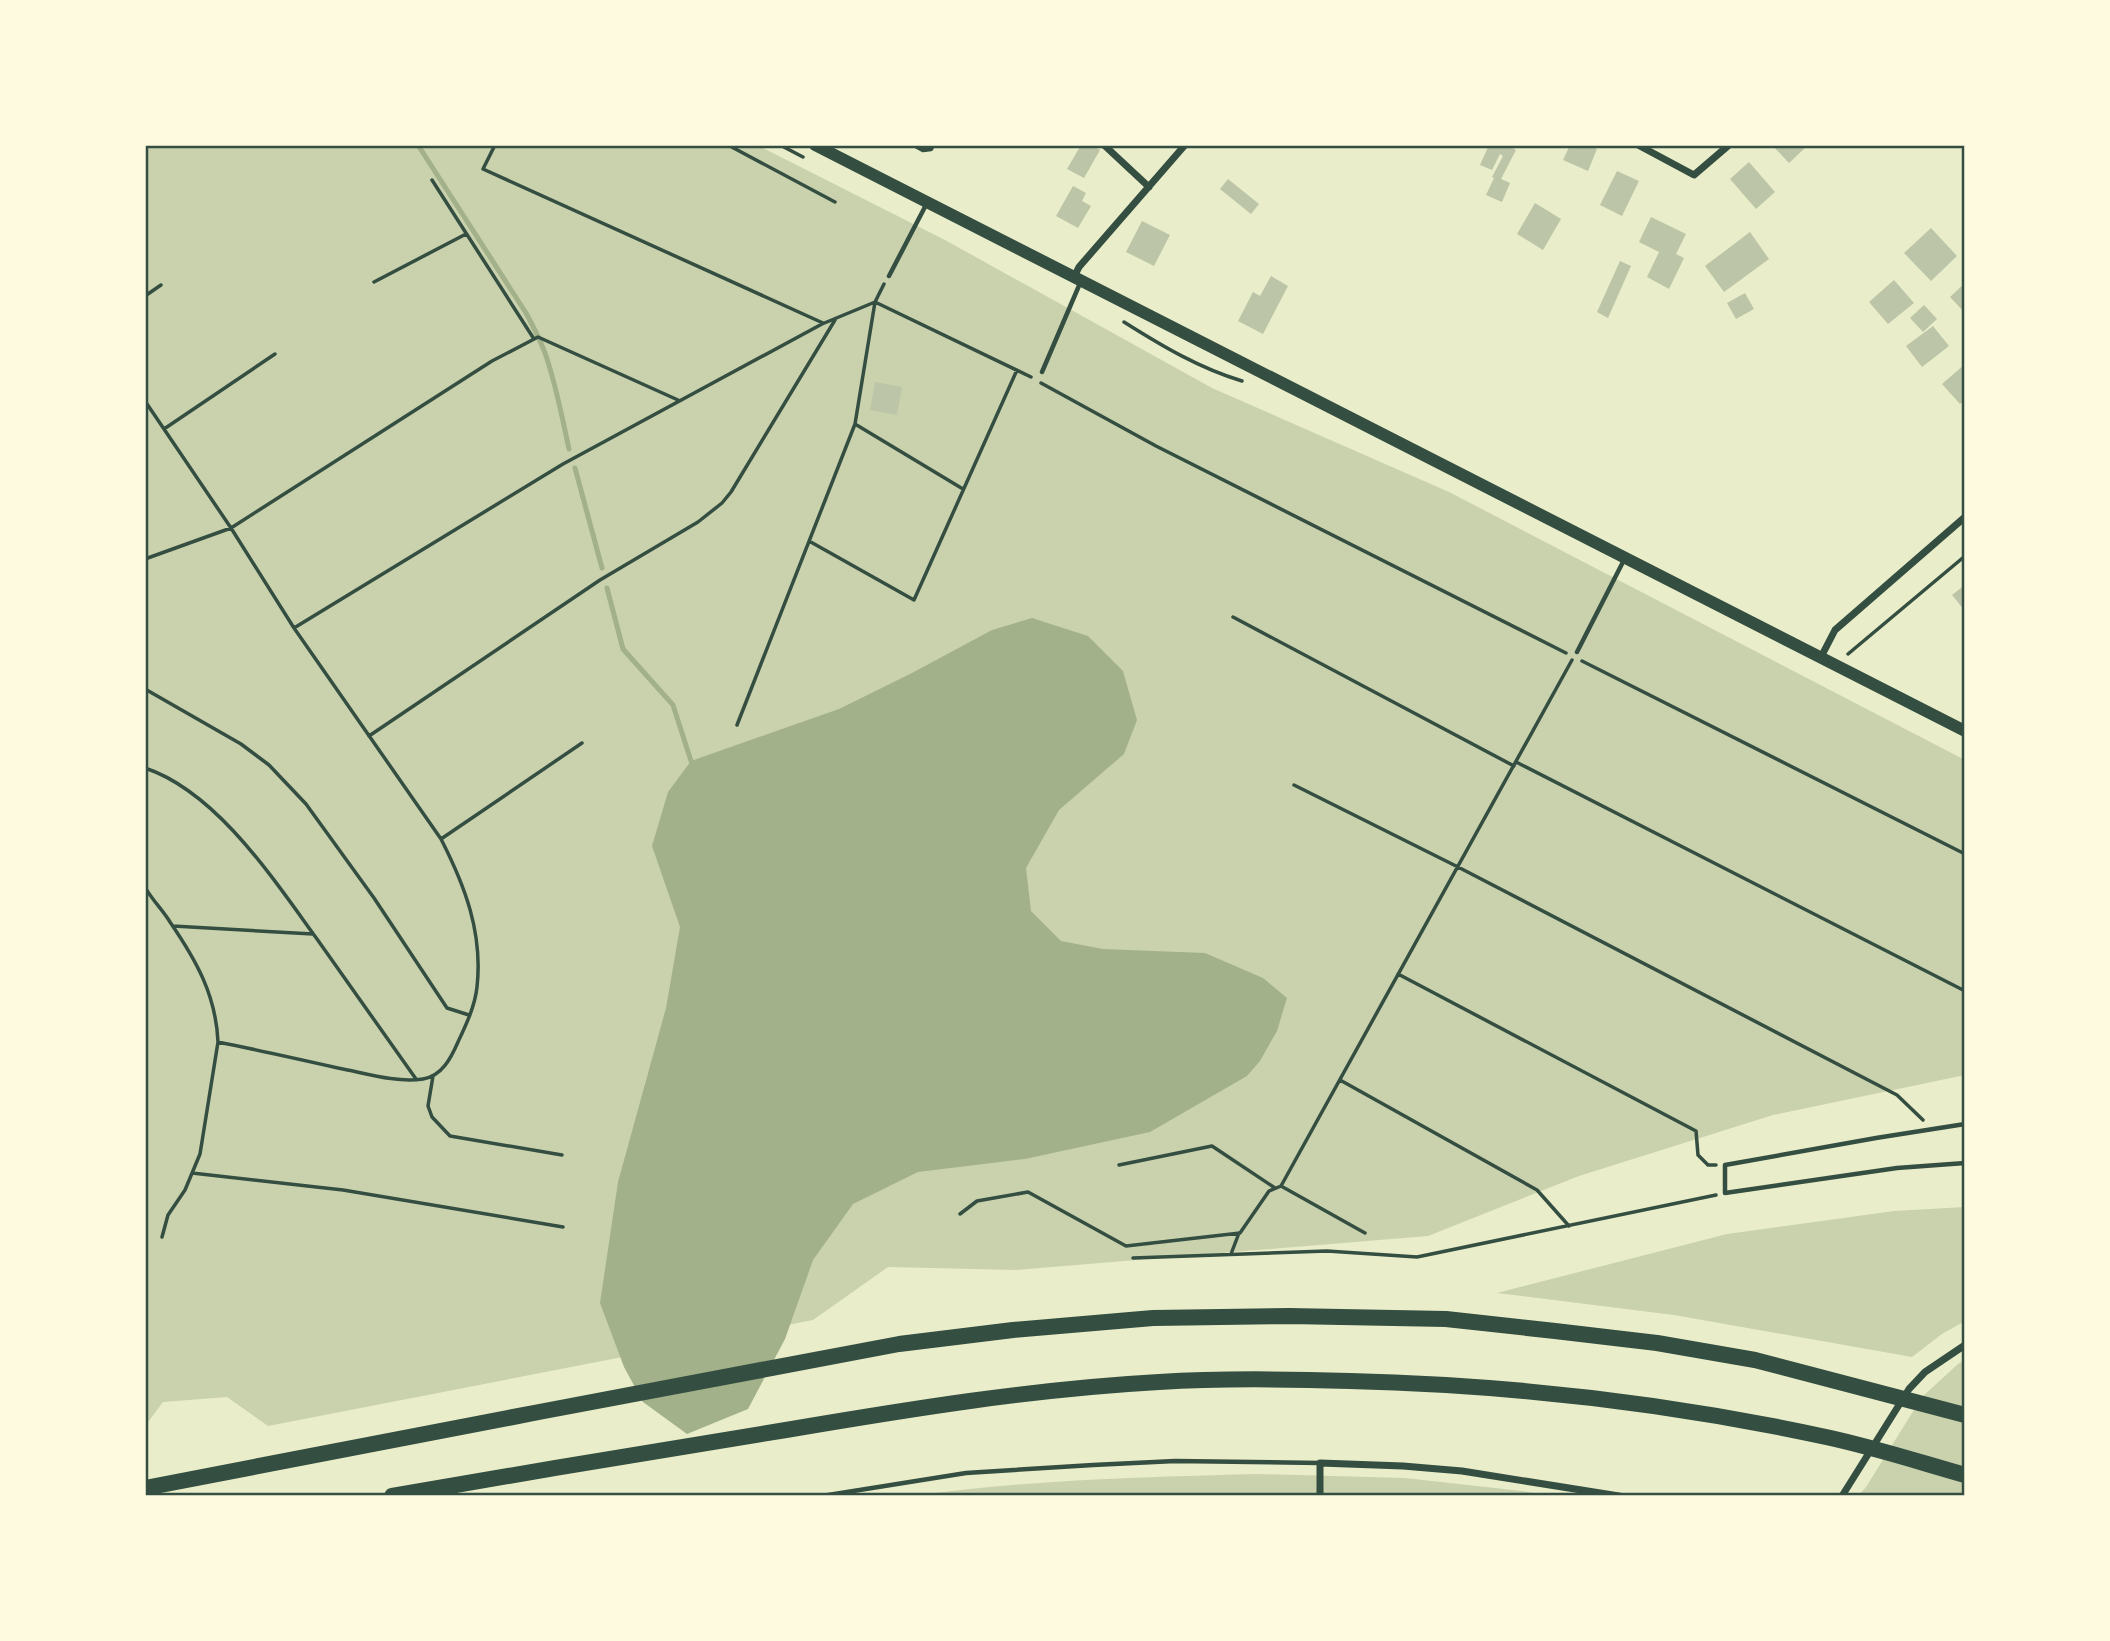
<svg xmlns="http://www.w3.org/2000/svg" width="2110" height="1641" font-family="'Fira Sans Condensed',sans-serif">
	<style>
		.green { fill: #cad2ad }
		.water { fill: #a3b18a }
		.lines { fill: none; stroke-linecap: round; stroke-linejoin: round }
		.stream { stroke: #a3b18a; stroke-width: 5 }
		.building { fill: #bcc5a7 }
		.path { stroke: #344e41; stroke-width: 3.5 }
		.service { stroke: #344e41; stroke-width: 4.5 }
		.minor { stroke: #344e41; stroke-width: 7 }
		.secondary { stroke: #344e41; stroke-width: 12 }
		.motorway { stroke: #344e41; stroke-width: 16 }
		.neatline { fill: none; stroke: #344e41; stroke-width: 2.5 }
	</style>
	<rect width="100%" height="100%" fill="#e9edc9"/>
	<path class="green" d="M145,145h612l188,95 267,148 237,104 516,268v315l-192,40 -194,61 -151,60 -412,34 -128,-3 -75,53 -545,106 -41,-29 -64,5 -18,24z
		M1965,1207v114l-23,13 -30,23 -238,-42 -177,-22 230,-59 167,-23z
		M1965,1360v136h-107l8,-9 56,-90 36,-33z
		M1257,1474l148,4 117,13 28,5h-637c114,-16 229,-19 344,-22z"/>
	<path class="water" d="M1032,618l56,18 35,35 14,49 -13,34 -65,56 -33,58 5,43 30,30 42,8 102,4 58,25 24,20 -10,33 -17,30 -13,15 -97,56 -125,27 -107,13 -65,32 -40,56 -28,79 -37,70 -61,25 -44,-32 -19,-35 -24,-64 18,-121 48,-174 14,-81 -28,-81 16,-54 23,-31 148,-52 73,-36 80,-43z"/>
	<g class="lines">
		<path class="stream" d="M418,145l108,168c7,13 14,26 19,40 11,31 17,64 24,96
			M575,468l27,100
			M607,588l16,61 50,56 18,56"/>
	</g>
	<path class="building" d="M1081,145h11l8,5 -16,28 -17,-9z
		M1489,145h18l9,5 -15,29 9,4 -8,19 -16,-7 8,-17 -2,-1 11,-21 -3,-2 -8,16 -12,-5z
		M1570,145h18l9,4 -9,22 -25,-11z
		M1772,145h32l2,2 -17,16z
		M1749,162l26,30 -19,17 -26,-30z
		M1617,171l22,10 -17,35 -22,-11z
		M1228,179l31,25 -8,10 -31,-25z
		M1073,186l13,7 -4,8 9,5 -13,22 -22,-12z
		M1535,203l26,16 -18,31 -26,-16z
		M1651,217l35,17 -10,20 8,4 -15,31 -22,-12 12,-25 -20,-10z
		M1142,221l28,14 -16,31 -28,-14z
		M1931,228l26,28 -26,25 -27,-28z
		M1750,232l19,27 -45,33 -19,-26z
		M1620,261l11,5 -23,52 -11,-6z
		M1271,276l17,10 -25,48 -25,-13 15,-29 7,4z
		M1894,280l20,23 -26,21 -19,-22z
		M1965,283v30l-15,-16z
		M1745,293l9,16 -18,10 -9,-16z
		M1924,305l13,14 -14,13 -13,-14z
		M1933,326l16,20 -27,21 -16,-21z
		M1965,364v36l-5,4 -18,-20z
		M875,382l27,5 -5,28 -27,-5z
		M1965,585v26l-13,-16z"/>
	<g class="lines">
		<path class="path" d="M495,145l-12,24 340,154
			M728,145l107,57
			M780,145l23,12
			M432,180l102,159
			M374,282l92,-48
			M145,296l16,-11
			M1124,322c38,24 75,46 118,59
			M1041,383l115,63 410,207
			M145,401l86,127 63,100 147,211c24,47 42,94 36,148 -2,19 -11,38 -19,55 -7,16 -16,34 -35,37 -28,4 -58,-6 -85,-11 -40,-9 -80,-18 -120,-26l-18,112 -15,36 -17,25 -6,22
			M855,424l108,65
			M164,429l111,-75
			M809,541l105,59 103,-230
			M145,559l86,-31 261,-167 46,-24 140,63
			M1233,617l281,149
			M294,628l269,-164 259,-140 53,-22 156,75
			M1848,654l117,-98
			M1582,661l383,193
			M145,689l96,55 28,21 37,39 68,94 73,110 22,7
			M737,725l118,-301 20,-122 9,-18
			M369,736l231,-156 98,-58 24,-19 9,-11 104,-172
			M1516,762l449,229
			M145,768c72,24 129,112 172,171 33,46 66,93 99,140
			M1294,785l164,82 439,228 26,25
			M441,839l141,-96
			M145,887c7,13 17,22 25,35 26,38 46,73 48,120
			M173,926l140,8
			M1398,974l298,157 2,24 10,10h8
			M433,1076l-5,30 4,11 18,19 112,19
			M1340,1080l197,110 32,36
			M1119,1165l93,-19 63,42
			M192,1173l151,17 220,37
			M960,1214l17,-13 51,-9 98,54 114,-13 29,-42 12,-5
			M1365,1233l-84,-47 291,-526
			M1231,1254l8,-21
			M1133,1258l194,-7 90,6 299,-62"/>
		<path class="service" d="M914,145l9,5 8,-1 2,-4
			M889,276l38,-73
			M1042,372l39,-91
			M1577,652l48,-94
			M1965,1124l-89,14 -151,27v28l172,-25 68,-5
			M822,1496l144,-23 127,-8 82,-4 145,2"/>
		<path class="minor" d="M1104,145l45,42
			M1638,145l56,30 35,-30
			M1074,277l5,-10 106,-122
			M1821,657l14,-27 130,-113
			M1320,1493v-30l83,3 59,5 157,25
			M1842,1496l67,-107 16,-17 40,-27"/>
		<path class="secondary" d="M815,145l1150,586"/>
		<path class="motorway" d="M145,1488l394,-76 360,-68 114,-14 140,-12 136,-2 157,3 109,12 102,12 98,17 210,55
			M392,1496c131,-23 263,-45 394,-66 124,-21 247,-41 373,-48 63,-4 128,-3 191,-1 160,4 320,22 476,56 47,10 93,25 139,38"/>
	</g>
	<rect width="2110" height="1641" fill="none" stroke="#fefae0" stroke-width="294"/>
	<rect x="147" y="147" width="1816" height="1347" class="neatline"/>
</svg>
